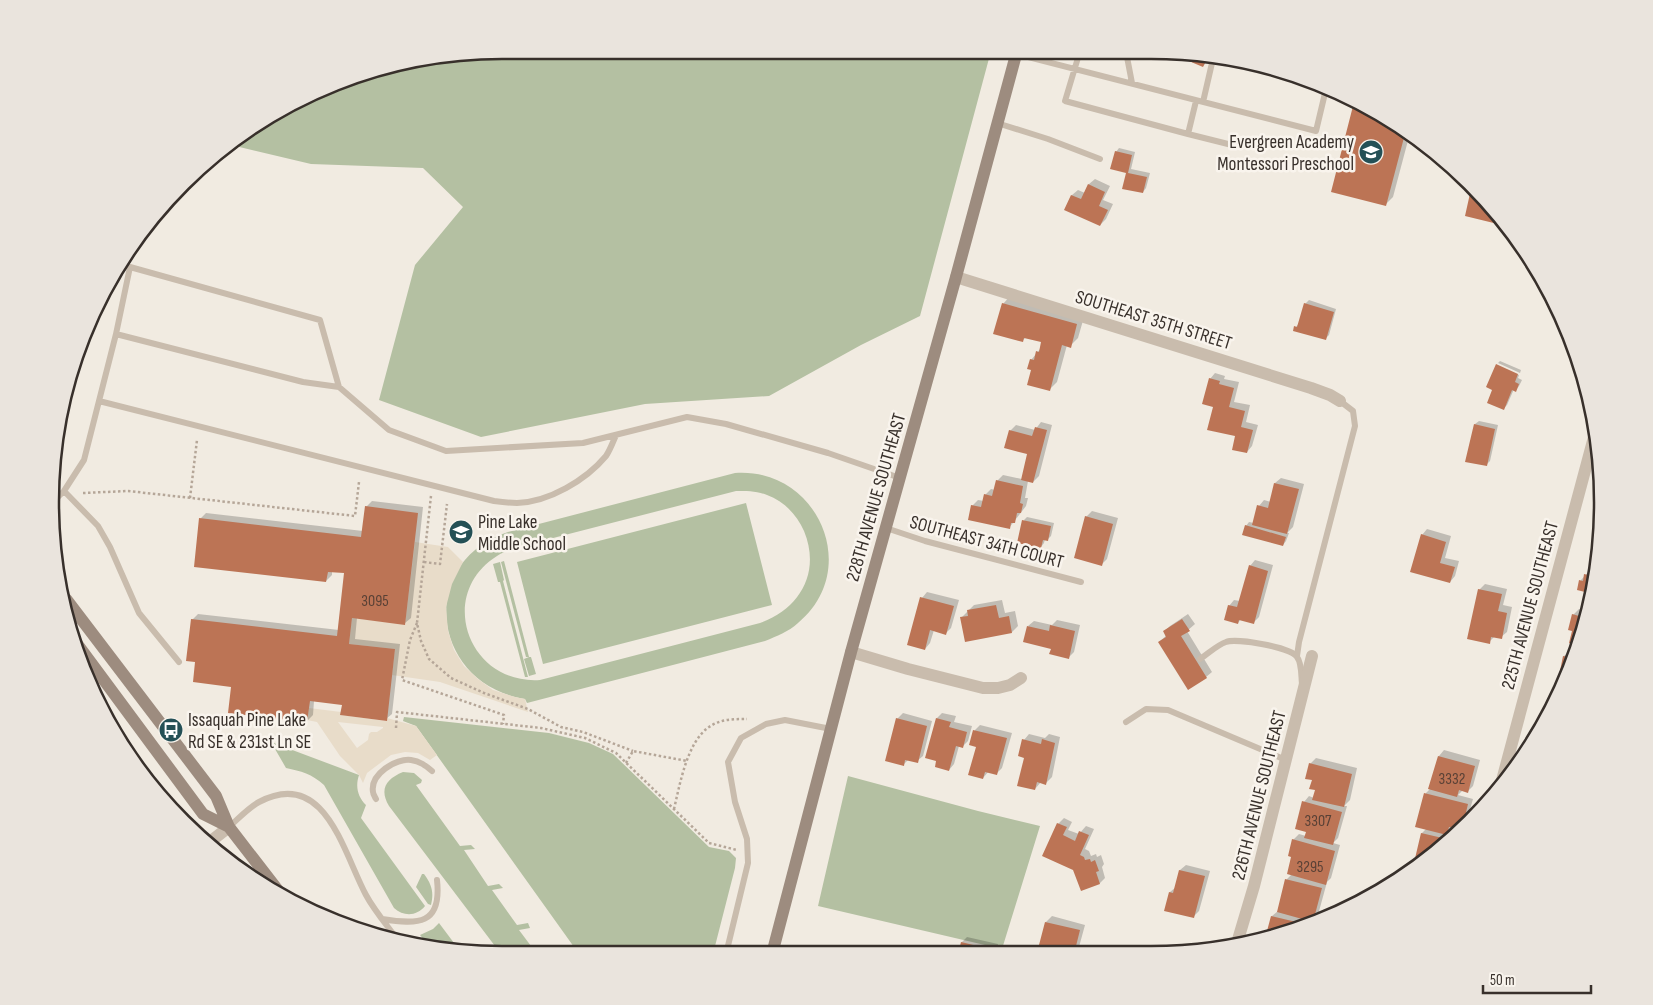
<svg xmlns="http://www.w3.org/2000/svg" width="1653" height="1005" font-family="'Sofia Sans Condensed',sans-serif">
	<style>
		.green { fill: #b4c0a2; fill-rule: evenodd }
		.plaza { fill: #e8dcc9; fill-rule: evenodd }
		.shadow { fill: #0003 }
		.building { fill: #bc7455 }
		.lines { fill: none; stroke-linecap: round; stroke-linejoin: round }
		.path { stroke: #b5a698; stroke-width: 2.5; stroke-dasharray: 2.5 2.5; stroke-linecap: butt }
		.lane { stroke: #c9bcad; stroke-width: 6 }
		.street { stroke: #c9bcad; stroke-width: 12 }
		.secondary { stroke: #9d8c7f; stroke-width: 12 }
		.labels { text-anchor: middle; stroke-width: 5; stroke-linejoin: round; paint-order: stroke }
		.number-label { font-size: 16px; fill: #594136 }
		.poi-label { font-size: 19px; fill: #38302b; stroke: #f9f4ed; text-anchor: start }
		.street-label { font-size: 19px; fill: #38302b; stroke: #f9f4ed }
		.rim { fill: none; stroke: #38302b; stroke-width: 2.5 }
	</style>
	<rect width="100%" height="100%" fill="#f1ebe1"/>
	<path class="green" d="M503,50l406,1 19,9 12,-9h51l-71,265 -59,29 -92,51 -124,8 -164,33 -102,-37 36,-135 48,-58 -40,-39 -112,-4 -84,-20 130,-70z
		M735,473c82,-6 128,96 63,150 -10,9 -21,13 -33,18l-238,62 -2,-4c-94,-15 -109,-137 -17,-167zM736,491c11,0 21,0 31,4 17,6 30,20 37,36 17,41 -4,78 -44,92l-220,57c-72,5 -104,-86 -43,-124 8,-5 17,-7 25,-10z
		M746,503l26,102 -229,59 -26,-102z
		M504,561l25,96h2l5,17 -7,2 -5,-17 5,-2h-3l-25,-95z
		M500,562l4,18 -1,1 25,96h-3l-25,-95h-2l-5,-18z
		M404,717l145,16 40,10 24,11 96,93 20,4 7,7 -1,10 -22,86h-134l-163,-228 -13,-5z
		M271,742l88,33c-4,12 -1,22 7,30l-5,13 64,88c-8,10 -21,11 -31,2l-70,-123c-12,-11 -23,-14 -38,-17z
		M403,772l11,1 8,7 -1,3 -5,2 44,61 11,-1 4,4 -11,1 24,36 11,-2 4,4 -11,2 25,35 11,-2 2,5 -11,2 18,24h-36l-112,-148c-10,-17 -3,-27 14,-34z
		M848,776l130,35 62,15 -38,123 -184,-43z
		M422,874h2c8,11 10,18 7,31l-3,-1 -12,-17z
		M439,923l21,28 -32,-6 -8,-10 13,-6z"/>
	<path class="plaza" d="M415,542l33,5 15,15 -11,22 -6,23 2,24 6,19 10,16 14,13 15,11 22,7 10,2 3,13 -88,-30 -48,-7 3,-26 -46,-5 3,-26 53,6z
		M309,708l32,4v3l45,6 1,-3 29,8 21,29 -7,5 -12,-7 -13,-1 -14,3 -24,18 -4,10 -4,-8 -19,-19 -23,-34 -10,-2zM338,722l45,5v1l-6,4h-6l-2,2 -1,6 -11,8z"/>
	<path class="shadow" d="M1168,51h12l31,6 -8,9z
		M1356,104l46,22 8,7 -17,64 -8,8 -31,-99z
		M1119,148l16,4 -4,17 19,4 -4,15 -3,4 -19,-4 3,-16 -11,-20z
		M1095,179l15,7 -7,14 10,4 -7,15 -6,6 -34,-16 6,-14 6,-5 7,3 4,-9z
		M1010,296l74,21 -6,21 -8,8 -3,-1 -10,37 -8,8 -17,-21 -1,-9 10,-12 1,-7 -16,-4 -3,3 -20,-36z
		M1309,300l27,9 -7,26 -4,4 -29,-12 4,-5 5,-18z
		M1500,361l21,9 -1,3 -22,-10z
		M1497,366l22,9 -1,3 4,2 -3,6 -3,4 -2,-1 -7,16 -3,3 -10,-19z
		M1215,373l10,3 -1,3 15,3 -5,20 16,3 -4,17 12,3 -6,21 -5,6 -33,-46 -4,-27z
		M1479,421l19,4 -8,36 -4,4 -11,-41z
		M1041,422l11,3 -13,51 -6,6 -5,-1 -3,17h3l-2,8 -17,22 -37,-22 6,-6 6,1 1,-6 6,-6 4,1 2,-9 6,-6 19,4 7,-26 -19,-22 6,-6 19,5z
		M1281,478l23,6 -11,43 -6,6h2l-3,8 -3,4 -37,-19 3,-4 5,1 5,-17 5,-6 7,2 4,-19z
		M372,501l51,6 -12,111 -6,5 -48,-5 -2,21 45,5 -8,70 -6,5 -43,-15 -29,-3 -1,14 -6,6 -74,-35 -36,-25 -5,-41 6,-6 141,16 6,-58 -13,-1v4l-6,6 -126,-62 6,-6 157,18 3,-24z
		M1092,511l26,7 -11,41 -6,6 -15,-48z
		M1027,517l27,6 -3,13 -3,3h-3l-1,4 -3,4 -17,-27z
		M1427,529l24,7 -6,22 14,3 -4,15 -5,6 -28,-47z
		M1255,560l18,5 -14,52 -6,6 -12,-4 -3,4 -9,-17 5,-6 6,1 10,-35z
		M1591,569l5,2 -2,20 -26,85 -7,15 3,-35 6,-5h3l2,-7 -2,-29 6,-6 3,1 5,-18 -6,-12z
		M1485,584l22,5 -4,16 9,2 -5,25 -6,5 -6,-1 -6,6 -10,-52z
		M927,592l32,8 -8,28 -5,5 -12,-3 -4,13 -5,6 -3,-51z
		M1002,600l3,13 10,-2 3,15 -6,6 -46,8 -4,-23 12,-12z
		M1188,614l7,10 -8,7 25,41 -6,5 -47,-35 8,-7 -2,-4 5,-5z
		M1057,620l23,5 -6,27 -6,6 -16,-10 -24,-22 6,-5 18,4z
		M1555,693l4,1 -15,28 5,-23z
		M903,713l29,8 -9,35 -6,5 -8,-2 -6,6 -6,-46z
		M942,713l14,3 -2,6 18,4 -4,15 -6,6 -3,-1 -5,18 -5,6 -12,-52z
		M980,725l32,8 -10,35 -5,5 -8,-2 -6,7 -6,-32 -6,-2 4,-14z
		M1029,734l16,4 4,-4 11,3 -8,40 -6,6 -5,-1 -6,7 -11,-49z
		M1444,750l36,10 -7,26 -5,5 -5,-1 -5,5 15,4 -4,14 -12,15h-5l-4,5 8,2 -7,8 -40,28 5,-5 8,-33 5,-5 -10,-2 9,-33 4,-4 9,-33z
		M1316,758l41,10 -7,32 -6,6h3l-9,32 -5,5 7,2 -9,33 -4,4 -9,33 -4,4 2,1 -1,2 -19,9 -20,4v-3l-4,-16 6,-5 9,-32 5,-5 1,-34 6,-6 7,2 1,-5 -3,-29 5,-6 5,2 2,-9 -6,-25z
		M1064,818l8,4 -4,8 11,4 7,-8 8,3 -9,20 4,2 2,5 5,-2 1,3 4,-2 3,9 -2,3 3,11 -5,5 -18,7 -24,-66z
		M1186,865l24,6 -11,40 -6,6 -27,-7 4,-18 6,-5 4,-17z
		M1052,916l33,9 -6,22 -5,7h-33l3,-9 -4,-1 6,-22z
		M967,937l31,7 -2,10h-37l3,-12z
		M1165,945l25,7 -10,2h-22z"/>
	<path class="building" d="M1102,51h19l-3,9 -16,-7z
		M1165,51h15l28,6 -5,10z
		M1353,106l15,4 38,20 -20,76 -55,-14z
		M1115,151l17,4 -4,18 19,4 -4,16 -21,-4 4,-16 -16,-4z
		M1088,184l17,8 -6,14 9,4 -8,16 -36,-16 7,-15 10,4z
		M1471,189l6,1 29,36 -41,-10z
		M1002,303l75,21 -6,24 -9,-3 -12,46 -23,-6 4,-15 -4,-1 3,-10 4,1 2,-9 3,1 2,-10 -17,-4 -1,4 -30,-8z
		M1304,303l30,9 -8,28 -33,-9 1,-5 3,1z
		M1496,364l22,10 -3,8 4,2 -3,8 -4,-2 -8,20 -17,-7 5,-13 -6,-3z
		M1209,378l11,3 -1,3 15,4 -5,19 16,4 -4,16 12,3 -6,23 -15,-3 3,-14 -28,-6 6,-23 -11,-3z
		M1474,424l21,5 -8,37 -22,-4z
		M1035,427l12,3 -14,53 -12,-3 6,-26 -23,-6 5,-18 23,6z
		M996,480l27,6 -3,17 3,1 -2,9h-4l-2,10h-4l-1,6 -42,-9 3,-15 10,2 3,-13 8,2z
		M1274,483l25,6 -12,45 -35,-9 5,-20 11,3z
		M365,506l53,7 -13,112 -53,-7 -3,26 46,5 -8,72 -47,-6 2,-10 -32,-4 -3,21 -79,-9 3,-26 -38,-5 2,-20 -9,-1 5,-42 146,17 7,-63 -16,-1 -2,10 -132,-15 5,-49 162,19z
		M1085,516l28,8 -11,42 -28,-8z
		M1022,520l29,6 -3,15 -5,-1 -2,8 -24,-5z
		M1245,525l41,12 -3,9 -41,-11z
		M1421,534l25,8 -6,21 15,4 -5,16 -40,-11z
		M1249,565l19,6 -14,53 -15,-4 -1,4 -14,-4 4,-15 9,2z
		M1584,574l12,3 -2,14 -6,20 -7,-2 4,-17 -8,-2 2,-10 4,1z
		M1478,589l24,5 -4,17 9,2 -5,26 -11,-2 -1,7 -23,-5z
		M920,597l34,9 -8,29 -16,-5 -5,20 -18,-5z
		M996,605l3,13 10,-2 3,17 -47,9 -5,-25 8,-1 -1,-6z
		M1572,614l14,4 -10,34 -4,-1 1,-6 -4,-2 3,-12 -4,-1z
		M1182,619l8,12 -9,5 26,42 -19,12 -30,-48 8,-5 -3,-6z
		M1050,625l25,6 -6,28 -20,-5 2,-5 -28,-7 4,-16 22,5z
		M1563,656l11,2 -6,18 -8,16 -4,-1z
		M1548,698l7,2 -12,24h-1z
		M896,718l31,8 -9,37 -13,-3 -1,6 -19,-5z
		M936,718l15,4 -2,5 18,5 -4,16 -7,-2 -7,25 -14,-4 1,-6 -11,-3z
		M973,730l34,8 -10,37 -12,-3 -2,7 -15,-4 8,-28 -7,-2z
		M1022,739l19,5 1,-5 13,4 -9,42 -9,-3 -2,8 -18,-4 7,-28 -6,-2z
		M1438,756l37,10 -7,27 -9,-3 -2,7 -29,-8z
		M1309,763l43,11 -8,33 -32,-7 3,-10 -6,-1 3,-9 -7,-1z
		M1424,793l44,11 -4,17 -4,-1 -3,9 -8,-2 -2,8 -32,-8z
		M1302,801l40,11 -9,33 -29,-7 2,-6 -11,-3z
		M1057,823l10,4 -4,8 12,6 4,-10 10,4 -9,20 4,2 1,3 5,-1 1,3 4,-2 4,11 -3,1 4,12 -19,7 -8,-21 -31,-14z
		M1421,833l30,7 -36,27h-2z
		M1292,839l43,12 -9,34 -39,-11 4,-17 -3,-1z
		M1179,870l26,6 -11,42 -30,-7 5,-19 4,1z
		M1285,879l37,9 -9,34 -36,-10z
		M1271,916l38,9 -13,6 -22,4 1,-2 -8,-2z
		M1045,922l35,8 -6,24h-34l2,-8 -3,-1z
		M961,942l33,8 -2,4h-34z"/>
	<g class="lines">
		<path class="path" d="M83,493l45,-2 227,25 4,-34
			M431,496l-14,127 4,18 8,18 22,19 33,15 44,16 33,18 22,5 50,19
			M190,498l7,-58
			M424,562l16,2 7,-60
			M417,623l-7,17 -8,40 102,35 -1,9
			M396,728l1,-16 144,16 44,10 31,15 93,90 28,7
			M626,763l7,-12 54,10
			M175,808l7,1
			M674,809c6,-25 13,-67 35,-82 11,-8 25,-8 38,-8"/>
		<path class="lane" d="M1080,51l-15,50 123,33
			M1124,51l3,6 5,26
			M1016,54l300,77 10,-42
			M1196,101l-8,33 48,12
			M1203,102l9,-39
			M997,123l51,16 52,20
			M116,334l14,-67 190,53 19,67
			M99,401l395,100c7,1 15,2 23,2 32,-1 69,-23 89,-47 4,-6 7,-14 10,-21
			M64,491l34,35 12,21 29,66 40,49
			M50,505l14,-14 20,-31 32,-126 187,48 36,5 50,43 57,21 137,-8 104,-26 39,7 102,29 72,25
			M886,528l39,13 156,41
			M1297,656l2,-14 56,-216 -2,-15 -13,-10
			M1200,659c8,-5 17,-14 26,-17 10,-4 65,5 71,15 5,6 4,19 5,27
			M1126,722l20,-13 22,1 118,50
			M376,799c-1,-2 -3,-5 -3,-7 -3,-18 23,-34 38,-32 9,1 15,6 21,11
			M229,827c9,-8 19,-19 30,-25 66,-35 84,50 107,93 8,15 20,29 31,44
			M382,919c36,6 60,6 55,-39
			M726,954l22,-91 -1,-24 -12,-37 -7,-40 13,-24 25,-14 19,-4 46,9"/>
		<path class="street" d="M956,277l355,111 19,7 10,6
			M851,652l57,17 75,19h15l12,-3 11,-7
			M1501,784l93,-347
			M211,841l18,-14
			M1237,943l17,-57 58,-230"/>
		<path class="secondary" d="M66,599l150,197 13,31 51,66
			M72,637l131,177 26,13
			M772,954l79,-302 105,-375 61,-226"/>
	</g>
	<defs>
		<symbol id="school-disc" viewBox="-11 -11 22 22"><circle r="9.5" fill="#245056" stroke="#f9f4ed"/><path d="M0-5L7-2L0 1L-7-2ZM-4 1L0 2.5L4 1V4Q0 6-4 4Z" fill="#fff"/></symbol>
		<symbol id="bus-disc" viewBox="-11 -11 22 22"><circle r="9.5" fill="#245056" stroke="#f9f4ed"/><path d="M-5-6H5V4H4V6H2V4H-2V6H-4V4H-5ZM-3.5-4V0h7V-4ZM-3.5 1.2v1.5H-2V1.2ZM2 1.2v1.5H3.5V1.2Z" fill="#fff"/></symbol>
	</defs>
	<g fill-rule="evenodd">
		<use href="#school-disc" x="1357" y="138" width="28" height="28"/>
		<use href="#school-disc" x="447" y="518" width="28" height="28"/>
		<use href="#bus-disc" x="157" y="716" width="28" height="28"/>
	</g>
	<g class="labels">
		<g class="number-label">
			<text x="375" y="606">3095</text>
			<text x="1452" y="784">3332</text>
			<text x="1318" y="826">3307</text>
			<text x="1310" y="872">3295</text>
		</g>
		<g class="poi-label">
			<text x="1354" y="148" text-anchor="end">Evergreen Academy<tspan x="1354" dy="22">Montessori Preschool</tspan></text>
			<text x="478" y="528">Pine Lake<tspan x="478" dy="22">Middle School</tspan></text>
			<text x="188" y="726">Issaquah Pine Lake<tspan x="188" dy="22">Rd SE &amp; 231st Ln SE</tspan></text>
		</g>
		<g class="street-label">
			<text transform="translate(1154 319) rotate(17)" y="7">SOUTHEAST 35TH STREET</text>
			<text transform="translate(875 497) rotate(-74)" y="7">228TH AVENUE SOUTHEAST</text>
			<text transform="translate(987 541) rotate(15)" y="7">SOUTHEAST 34TH COURT</text>
			<text transform="translate(1529 605) rotate(-75)" y="7">225TH AVENUE SOUTHEAST</text>
			<text transform="translate(1258 795) rotate(-76)" y="7">226TH AVENUE SOUTHEAST</text>
		</g>
	</g>
	<path d="M0 0H1653V1005H0ZM502 59H1151A443 443 0 0 1 1594 502V503A443 443 0 0 1 1151 946H502A443 443 0 0 1 59 503V502A443 443 0 0 1 502 59Z" fill="#eae4dd" fill-rule="evenodd"/>
	<path class="rim" d="M502 59H1151A443 443 0 0 1 1594 502V503A443 443 0 0 1 1151 946H502A443 443 0 0 1 59 503V502A443 443 0 0 1 502 59Z"/>
	<path d="M1483 985v8h108v-8" fill="none" stroke="#38302b" stroke-width="2.5"/>
	<text x="1490" y="985" font-size="15" fill="#38302b" stroke="#f9f4ed" stroke-width="4" paint-order="stroke">50 m</text>
</svg>
